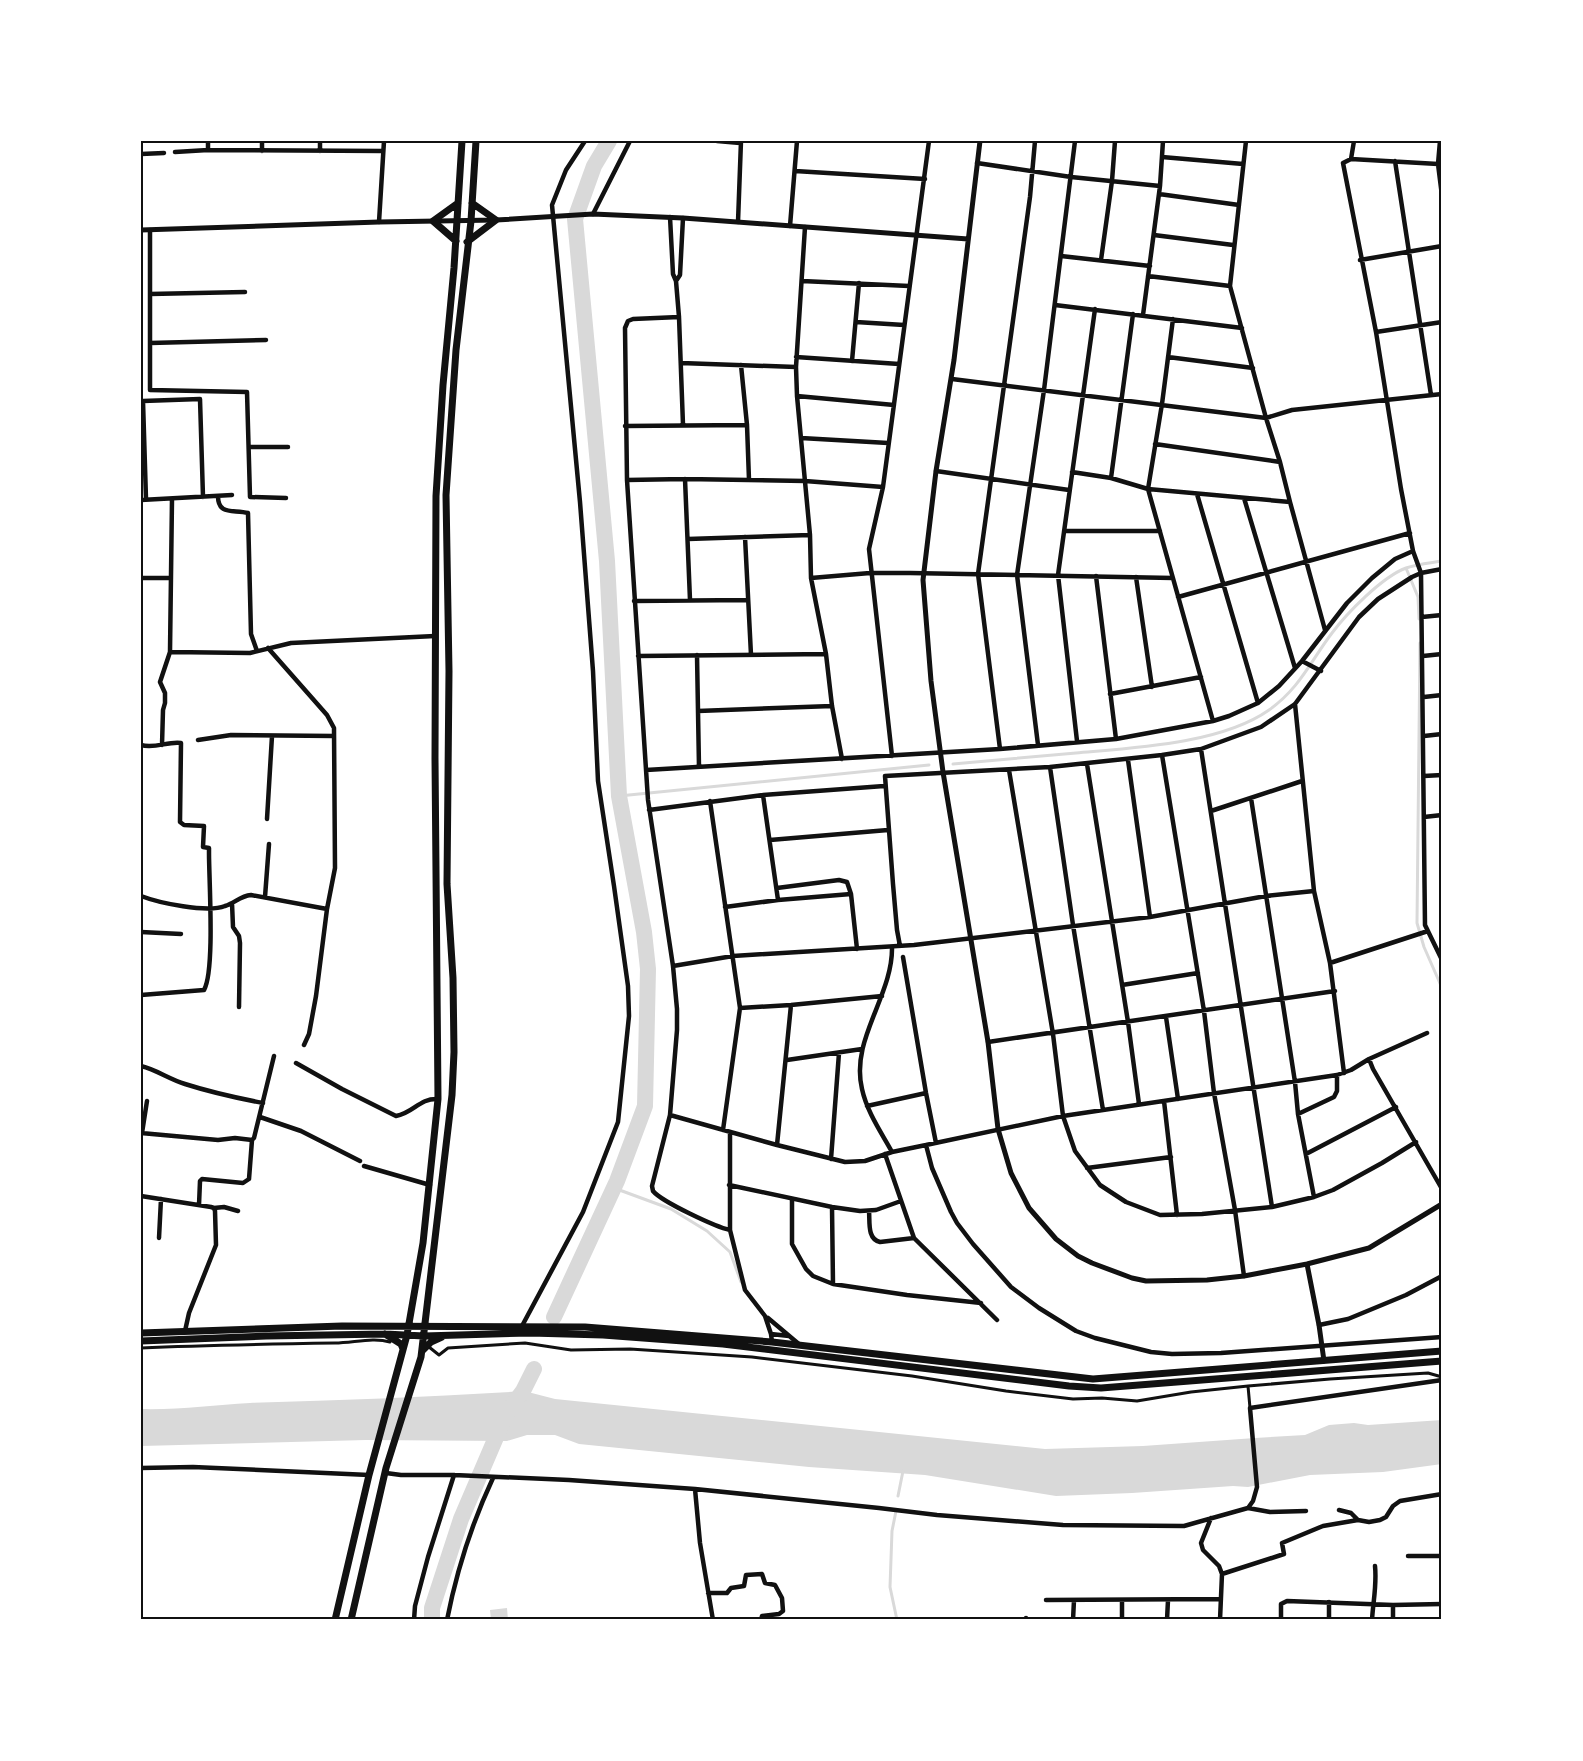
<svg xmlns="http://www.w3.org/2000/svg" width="1583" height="1761" font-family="'Fira Sans Condensed',sans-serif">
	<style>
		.water { fill: #d9d9d9 }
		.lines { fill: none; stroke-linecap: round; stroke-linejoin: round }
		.stream { stroke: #d9d9d9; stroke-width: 3 }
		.river { stroke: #d9d9d9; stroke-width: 16 }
		.pedestrian { stroke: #111; stroke-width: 3 }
		.minor { stroke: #111; stroke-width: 4.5 }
		.tertiary { stroke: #111; stroke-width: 5 }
		.primary { stroke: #111; stroke-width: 7 }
		.neatline { fill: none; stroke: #111; stroke-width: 2 }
	</style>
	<rect width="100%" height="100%" fill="#fff"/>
	<path class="water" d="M524,1391l31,8 490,50 98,-3 112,-8 50,-3 24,-10 25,-2 14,2 74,-5v44l-59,8 -73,3 -62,12 -15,-1 -101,7 -76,3 -131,-21 -116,-8 -230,-23 -24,-9h-28l-20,6 -141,-1 -225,6v-37c37,1 73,-4 109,-6 91,-3 182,-6 274,-12z
		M507,1608l1,12h-17l-1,-10z"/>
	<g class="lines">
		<path class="stream" d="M1406,568l12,29 1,22
			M1420,643l-3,280 7,24 18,41
			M953,764c41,-4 82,-7 123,-11 57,-5 145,-9 193,-43 31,-22 41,-48 63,-77 15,-20 50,-56 74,-65 11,-4 24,-5 36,-7
			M619,796l310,-31
			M614,1188l57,21 36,22 23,21 11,30
			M898,1496l5,-25
			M896,1511l-4,20 -2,56 7,33"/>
		<path class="river" d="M554,1317l63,-136 28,-75 3,-137 -4,-37 -25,-136 -12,-235 -32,-342 19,-53 15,-25
			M432,1620v-12l29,-89 45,-105 17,-23 11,-22"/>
		<path class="pedestrian" d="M429,1347l10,8 9,-7 77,-5 46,7 59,-1 122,8 160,19 94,15 67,8 29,-1 35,3 54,-9 57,-6 82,-7 98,-6 14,4
			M141,1348c65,-3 129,-4 194,-5 18,0 38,-6 55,-1
			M1248,1386l2,22"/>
		<path class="minor" d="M208,141v9
			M262,141v10
			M717,141l23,2
			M1246,141l-16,145 36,132 14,44 10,40 35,128
			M1440,141l-2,23 4,32
			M320,151v-10
			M175,152l33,-2 175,1
			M141,154l23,-1
			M1162,157l81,7
			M1351,159l3,-18
			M1395,161l36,234
			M1442,162l-4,2 -87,-5 -8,4 33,169 25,157 12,62 8,22 4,352 17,35
			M977,163l94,14 89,9
			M795,171l130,8
			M1159,194l80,11
			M593,214l37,-73
			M670,217l3,57 3,7 3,36 4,108
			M379,222l5,-81
			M738,222l3,-81
			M790,226l7,-85
			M805,227l-9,140 1,29 13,139 1,43 15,76 6,52 10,53
			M150,230v160l97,2 3,105 36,1
			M1154,235l79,10
			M1061,256l89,10
			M1101,260l11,-79 3,-40
			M1360,260l82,-14
			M1148,276l82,10
			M676,281l4,-6 3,-57
			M802,281l107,5
			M150,294l95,-2
			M1055,305l187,23
			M1143,315l17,-129 3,-45
			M679,317l-46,2 -5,2 -3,7 2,152 21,320 25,166 4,43v21l-7,85 -18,71 1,5c9,11 63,36 77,39
			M1173,319l-11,85 -14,85 65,232
			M856,322l48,3
			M1376,332l66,-10
			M150,343l116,-3
			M796,357l103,7
			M1168,357l85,11
			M852,361l7,-78
			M681,363l115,4
			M741,365l6,60 2,55
			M952,379l314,39 26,-8 150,-16
			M797,396l97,9
			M141,401h2l3,98
			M143,401l57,-2 3,98
			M625,426l122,-1
			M801,438l87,5
			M1155,444l125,18
			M249,447h39
			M936,471l133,19
			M1072,472l39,6 37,11 142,13
			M1111,478l22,-164
			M685,479l5,121
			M627,480l58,-1 120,2 78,6
			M1197,494l61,209
			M218,496c0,20 16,13 30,17l3,121 6,17
			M1244,498l51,170
			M141,500l91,-5
			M1064,531h96
			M745,537l6,118
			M688,539l122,-4
			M1096,576l20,163
			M1136,577l16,110
			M141,578h29
			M811,578l59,-5h40l263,5
			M1178,597l232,-64
			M634,601l114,-1
			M1422,617l20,-2
			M268,648l59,67 7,13 1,140 -8,41 -11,87 -7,38 -5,11
			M170,652l80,1 41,-10 144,-7
			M697,655l2,112
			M638,656l188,-2
			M1423,656l19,-2
			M1302,661l19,10
			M1110,694l91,-17
			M1424,697l18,-2
			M1295,704l19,187 16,72 14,110
			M698,711l134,-5
			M1424,736l18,-2
			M198,740l33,-5 103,1
			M1077,741l-19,-166 37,-266
			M141,745c14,4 27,-4 40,-2l-1,79 4,3 20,1 -1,21 6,1v6c0,26 6,117 -5,136l-63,5
			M162,745l1,-35 2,-7v-10l-5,-11 10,-30 2,-153
			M1038,745l-21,-170 27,-185 31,-249
			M1000,749l-22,-175 52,-377 5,-56
			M1201,749l71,458
			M1162,755l42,256 10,82 21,117 9,66
			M892,756l-23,-207 14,-62 46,-346
			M1128,760l22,157
			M1087,764l41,258 11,82
			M1050,767l23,158 30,185
			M646,770l354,-21 116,-10 97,-18 16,-5 29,-13 21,-17 23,-25 45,-58 25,-25 23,-19 18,-8
			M1009,770l44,264 10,82 12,35 25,34 26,17 34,13 42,-1 70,-7 42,-10 19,-7 49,-27 34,-21
			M1424,776l18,-1
			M763,795l15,105
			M1251,798l44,284 3,32 16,83
			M710,801l30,207 -17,122
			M649,810l114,-15 121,-9
			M1211,811l91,-30
			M1424,817l18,-2
			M267,819l5,-83
			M770,840l118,-10
			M777,888l62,-8 8,2 4,12 6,55
			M141,896c18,7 66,17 84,10 10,-3 15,-10 26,-11l76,14
			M265,897l4,-53
			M232,903l1,24 6,9 1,7 -1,64
			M725,907l53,-7 73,-6
			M141,932l40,2
			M900,946l-3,-16 -4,-46 -8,-108 165,-9 112,-12 39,-6 60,-22 34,-23 64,-87 19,-18 34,-22 9,-4 21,-4
			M892,947c1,49 -42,92 -30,142 5,23 19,43 30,63l34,-7 6,23 19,44 6,11 16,21 38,43 28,21 37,23 19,7 56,14 21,2 49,-1 221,-16
			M903,957l23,136 10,50
			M1330,963l98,-32
			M673,966l60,-10 181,-11 236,-28 116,-21 48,-5
			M1122,985l76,-12
			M740,1008l51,-3 91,-9
			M1166,1017l12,82
			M988,1042l347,-51
			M1369,1059l4,10 69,120
			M787,1060l75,-11
			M296,1063l46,26 54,27c18,-3 23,-18 42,-17
			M141,1066c16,4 28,13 44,18 25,8 52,14 78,19
			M1164,1101l13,114
			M867,1106l59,-13
			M1298,1114l36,-17 3,-6v-16
			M670,1115l107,30 68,17 20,-1 27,-9
			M260,1117l41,14 59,30
			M730,1132v98l15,60 20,26 6,18 1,8
			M141,1133l77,7 17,-2 17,2
			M142,1133l5,-32
			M777,1145l14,-140
			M926,1145l137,-29 274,-41 14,-5 18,-11 58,-26
			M885,1154l29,84 83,82
			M1306,1154l90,-47
			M831,1159l8,-106
			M364,1166l66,19
			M1087,1168l84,-11
			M729,1185l103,22 28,4 16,-1 25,-9
			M141,1196l70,11 3,1 10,-1 14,4
			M792,1199v45l14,25 7,7 20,8 74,11 74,8
			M199,1205l1,-24 2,-2 41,4 6,-4 3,-39 2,-2 20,-82
			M832,1207l1,77
			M869,1211c1,11 -2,28 11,31l34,-4
			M159,1238l2,-39
			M768,1318l32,27
			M1319,1325l29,-6 58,-24 36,-19
			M522,1326l61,-114 35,-90 11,-106 -1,-30 -14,-100 -16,-105 -5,-110 -13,-169 -28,-297 14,-35 19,-29
			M185,1331l4,-18 27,-68 -1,-34 -1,-3
			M771,1334l18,2
			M141,1468l52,-1 176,8
			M386,1473l15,2h53l115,5 126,9 184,19 58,7 126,10 121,1 64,-18 5,-7 4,-14 -7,-79 192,-28
			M695,1489l5,54 13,77
			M1248,1508l22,4 36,-1
			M1339,1510l12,3 7,7
			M1211,1518l-10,25 2,7 16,16 3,8 -2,46
			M1408,1556h34
			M1222,1574l62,-20 -2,-11 41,-17 35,-6 11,2 11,-2 6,-3 7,-11 7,-5 42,-7
			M708,1593h19l4,-5 13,-2 2,-11 16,-1 3,9 10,2 7,13 1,13 -4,3 -17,2 -1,4
			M1046,1600l175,-1
			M414,1620l1,-14 13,-49 26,-82
			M447,1620c10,-51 24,-95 46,-142
			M1026,1620v-2
			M1073,1620l1,-20
			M1122,1620v-20
			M1167,1620l1,-20
			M1281,1620v-16l6,-3 106,4 49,-1
			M1329,1620v-18
			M1372,1620c1,-18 5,-35 3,-54
			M1393,1620v-15"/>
		<path class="tertiary" d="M980,141l-26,219 -18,111 -13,109 8,101 12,91 45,270 10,87 13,44 18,35 27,31 22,17 14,7 40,15 14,3 61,-1 37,-4 63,-12 62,-16 73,-44
			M141,230l238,-8 117,-2 97,-6 90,4 285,21
			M1307,1264l12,61 5,36"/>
		<path class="primary" d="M456,241l-23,-20 25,-18
			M467,242l29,-22 -24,-17
			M141,1333l201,-7 243,1 187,15 321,37 349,-28
			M385,1334l16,10 2,5
			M141,1341l125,-5 119,-2 39,2 106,-3 73,2 120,9 346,42 32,2 341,-27
			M422,1351l9,-9 11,-5
			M335,1620l34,-145 38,-140 16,-92 15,-144 -3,-341 1,-262 7,-111 11,-117 8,-127
			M351,1620l35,-152 35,-111 31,-262 2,-43 -1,-74 -6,-94 2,-213 -3,-176 10,-145 15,-129 5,-80"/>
	</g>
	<rect width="1583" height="1761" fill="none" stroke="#ffffff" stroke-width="285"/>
	<rect x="142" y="142" width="1298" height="1476" class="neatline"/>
</svg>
